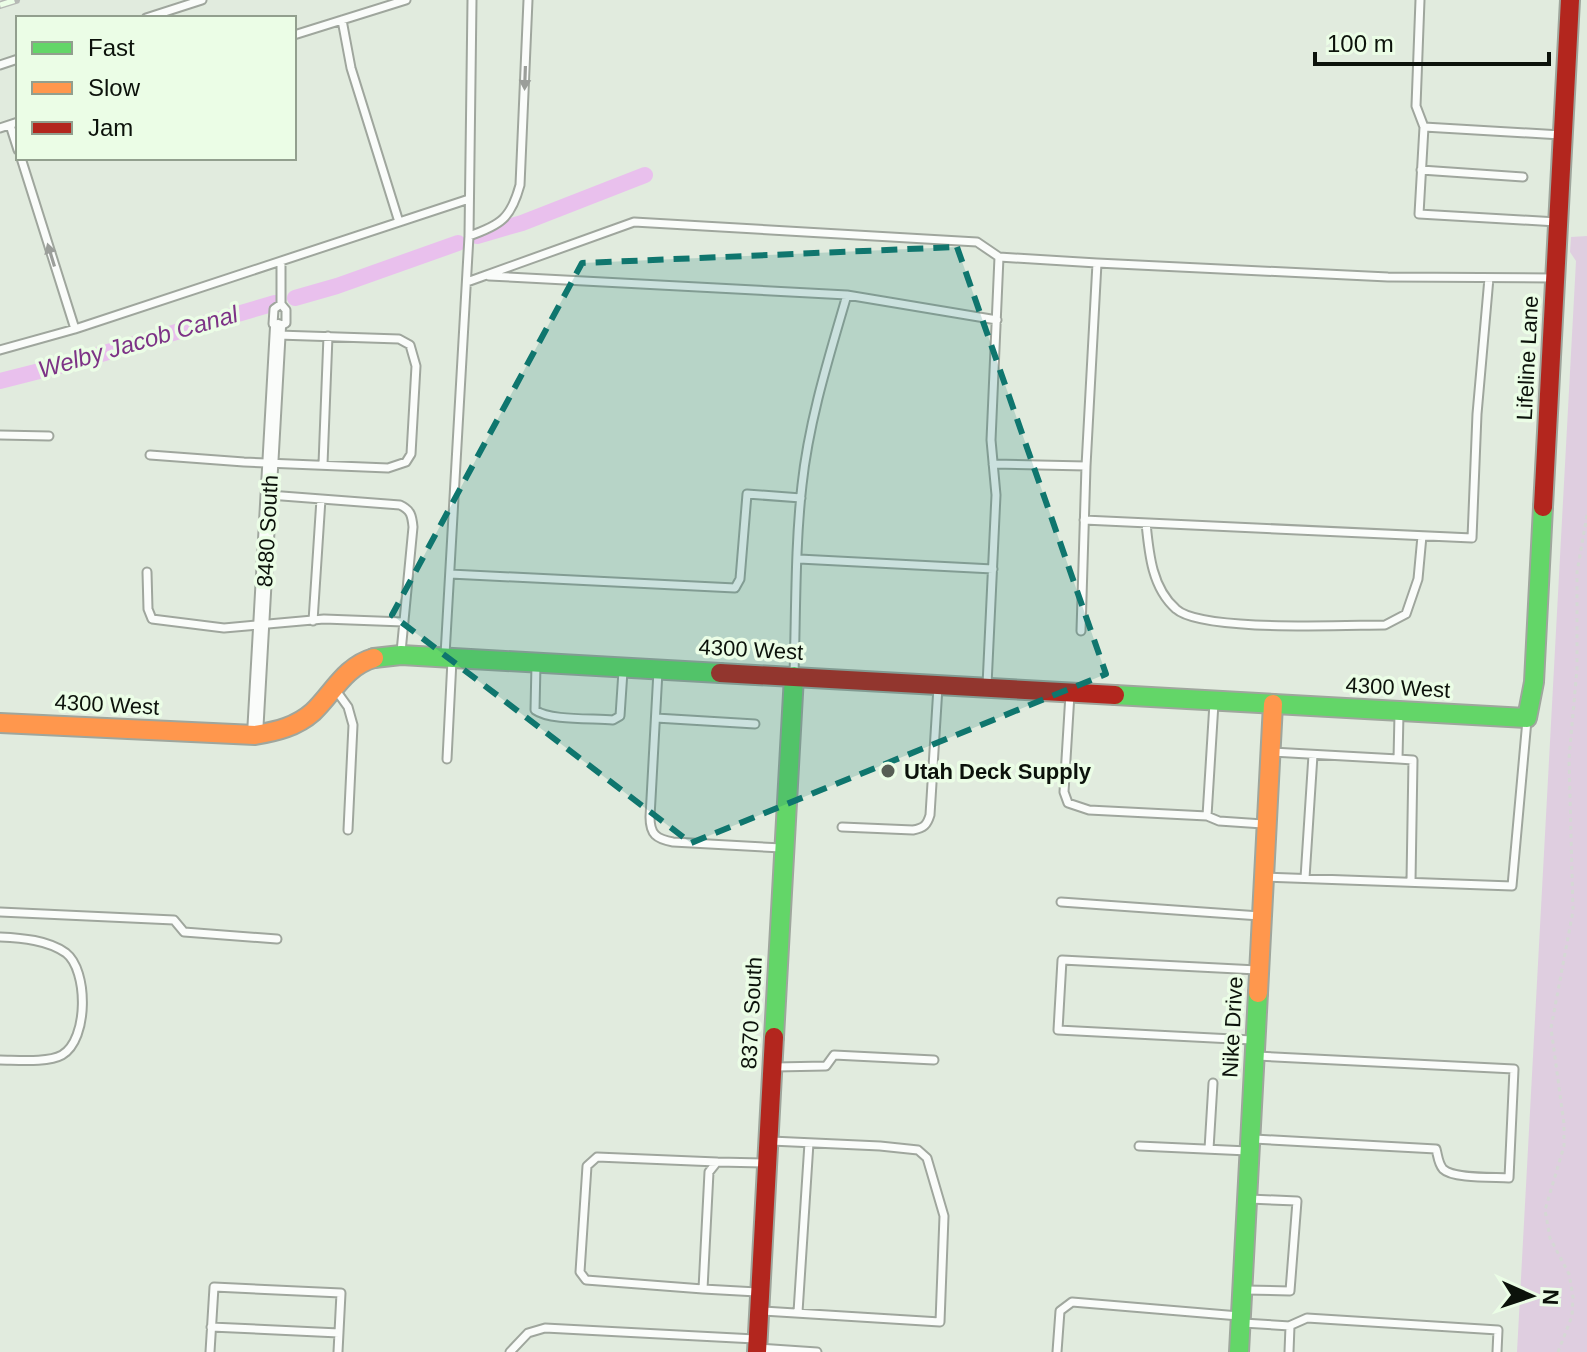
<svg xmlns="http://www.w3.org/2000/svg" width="1587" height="1352" font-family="Arial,sans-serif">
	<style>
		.green { fill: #dfcee0 }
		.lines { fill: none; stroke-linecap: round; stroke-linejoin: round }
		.canal { stroke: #e9c0ed; stroke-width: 16 }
		.lane-casing { stroke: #9fa69d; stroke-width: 11 }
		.street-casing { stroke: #9fa69d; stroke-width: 18 }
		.fast-casing { stroke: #9fa69d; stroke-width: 22 }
		.slow-casing { stroke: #9fa69d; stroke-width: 22 }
		.jam-casing { stroke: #9fa69d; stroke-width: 22 }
		.path { stroke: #d5d8d5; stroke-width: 3; stroke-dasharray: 4 4; stroke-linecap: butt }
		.lane { stroke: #fafcfa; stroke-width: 7 }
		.street { stroke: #fafcfa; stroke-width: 14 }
		.fast { stroke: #63d668; stroke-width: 18 }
		.slow { stroke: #ff974d; stroke-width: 18 }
		.jam { stroke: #b3261e; stroke-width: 18 }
		.rail-casing { stroke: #b6b9b5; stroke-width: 8 }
		.rail { stroke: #ebfde6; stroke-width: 5; stroke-dasharray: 15; stroke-linecap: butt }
		.oneway { fill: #9b9e9a }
		.marked { fill: #0f766e; fill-opacity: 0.2; stroke: #0f766e; stroke-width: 6; stroke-dasharray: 16 10; stroke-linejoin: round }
		.poi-dot { fill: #575e55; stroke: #ebfde6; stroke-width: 3 }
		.labels { text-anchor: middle; stroke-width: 7; stroke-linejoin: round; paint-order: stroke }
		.street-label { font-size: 22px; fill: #0c120b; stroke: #ebfde6 }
		.poi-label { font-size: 22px; font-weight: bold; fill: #0c120b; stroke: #ebfde6; text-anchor: start }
		.water-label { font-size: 24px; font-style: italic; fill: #7d3386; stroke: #ebfde6 }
	</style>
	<rect width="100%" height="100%" fill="#e1ebde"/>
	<path class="green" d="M1587,236v1116h-70l59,-1091 -6,-9 1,-15z"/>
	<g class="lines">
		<path class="canal" d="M477,236l45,-13 123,-48
			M295,298l42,-12 121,-43
			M0,381l67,-17 208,-61"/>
		<defs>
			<path id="lane" d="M1420,0l-4,106 8,21 137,8
				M146,18l56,-18
				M342,20l9,48 48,154
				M294,35l112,-35
				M0,65l18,-6
				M10,125l8,25
				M1424,127l-5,87 138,8
				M0,128l18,-6
				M21,158l54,171
				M1421,170l102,7
				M469,236c32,-11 42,-18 51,-51l8,-185
				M489,276l358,19
				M467,282l167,-60 343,20 22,15 98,6 291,14 165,1
				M281,304l-7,5 -1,15 5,3 8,-4v-13l-5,-6v-43
				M0,350l75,-21 394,-130
				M0,435l49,1
				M150,455l94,7 144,6 18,-6 5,-8 5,-88 -6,-21 -11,-6 -121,-4
				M323,464l5,-128
				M993,464l93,2 11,-203
				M269,495l131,10c11,5 12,11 13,22l-12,125
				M1084,520l388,18 5,-124 12,-136
				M1146,523c3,31 6,65 30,86 25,23 170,16 209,16l21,-11 12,-35 4,-43
				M799,559l194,10
				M147,572l1,37 4,10 72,9 100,-9 80,3
				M450,574l285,14 5,-9 7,-85 54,4
				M313,621l8,-122
				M1081,631l5,-165
				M445,655l24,-419 3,-236
				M536,664l-1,46c15,11 59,8 78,10l7,-4 3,-45
				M658,671l-8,146c0,17 6,22 23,25l109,6
				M794,674c2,-63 1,-127 8,-189 7,-65 27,-128 45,-190l150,25
				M987,685l9,-190 -5,-55 8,-183
				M335,689l13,18 5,18 -5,105
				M1070,694l-6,98 4,11 21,7 118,6 12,5 44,3
				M656,718l99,6
				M1272,752l126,7 1,-45
				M447,759l5,-99
				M1398,759l15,1 -2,121
				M1207,816l7,-113
				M842,827l71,3c11,-2 14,-5 17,-15l8,-128
				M1266,877l246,9 15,-166
				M1305,878l8,-123
				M1061,902l199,14
				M0,912l174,8 10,12 93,7
				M0,937c22,1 48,3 66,16 22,17 23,86 -4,102 -14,8 -46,5 -62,5
				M1252,1040l-194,-10 4,-70 195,10
				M775,1067l51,-1 8,-11 100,5
				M1254,1139l182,10c2,7 2,14 7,20 10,10 51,8 66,9l5,-109 -257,-13
				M1139,1146l109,5
				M1209,1149l4,-66
				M703,1289l-117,-9 -6,-8 7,-106 10,-9 120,5
				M1245,1290l45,1 7,-90 -48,-2
				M757,1292l-54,-3 6,-117 8,-10 48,1
				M763,1311l177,11 4,-106 -17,-58 -9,-8 -38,-4 -109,-5
				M798,1312l11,-169
				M1243,1323l47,3 -1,26
				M1289,1326l18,-8 191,12 -1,22
				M211,1327l128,6
				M759,1348l58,4
				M210,1352l4,-65 127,6 -3,59
				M510,1352l18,-19 17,-5 210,11
				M1057,1352l3,-41 12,-9 167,14"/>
			<path id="street" d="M255,735l23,-408"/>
			<path id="fast" d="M374,658l27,-3 319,18
				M1115,695l412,23 7,-36 9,-175
				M774,1037l20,-361
				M1239,1352l19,-359"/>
			<path id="slow" d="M0,723l255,12c22,-4 41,-8 58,-23 20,-19 32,-46 61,-54
				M1258,993l15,-289"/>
			<path id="jam" d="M1543,507l27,-507
				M720,673l395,22
				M757,1352l17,-315"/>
		</defs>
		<use href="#lane" class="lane-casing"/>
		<use href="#street" class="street-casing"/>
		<use href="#fast" class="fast-casing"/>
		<use href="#slow" class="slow-casing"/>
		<use href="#jam" class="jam-casing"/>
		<path class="path" d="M1558,1352l14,-36 1,-19 -4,-23 -19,-36 -5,-28 19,-64v-22l-13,-96 22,-117 -4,-153 8,-89v-97l10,-57"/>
		<use href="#lane" class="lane"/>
		<use href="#street" class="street"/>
		<use href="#fast" class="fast"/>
		<use href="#slow" class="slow"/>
		<use href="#jam" class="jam"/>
		<defs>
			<path id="rail" d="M0,5l16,-5"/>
		</defs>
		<use href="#rail" class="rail-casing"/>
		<use href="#rail" class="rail"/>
	</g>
	<defs><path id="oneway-solid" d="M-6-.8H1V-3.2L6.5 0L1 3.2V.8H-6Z" transform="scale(2)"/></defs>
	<g class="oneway">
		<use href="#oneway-solid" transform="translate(525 78) rotate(92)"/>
		<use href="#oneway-solid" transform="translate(51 255) rotate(-107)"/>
	</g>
	<path class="marked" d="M957,247l149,427 -415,169 -299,-228 190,-352z"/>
	<circle class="poi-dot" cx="888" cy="771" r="8"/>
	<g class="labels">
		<g class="street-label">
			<text transform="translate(1527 358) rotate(-87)" y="8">Lifeline Lane</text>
			<text transform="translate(267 531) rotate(-87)" y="8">8480 South</text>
			<text transform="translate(751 649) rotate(3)" y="8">4300 West</text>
			<text transform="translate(1398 687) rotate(3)" y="8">4300 West</text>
			<text transform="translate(107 704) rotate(3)" y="8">4300 West</text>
			<text transform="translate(751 1013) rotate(-87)" y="8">8370 South</text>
			<text transform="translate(1232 1027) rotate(-87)" y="8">Nike Drive</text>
		</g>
		<g class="poi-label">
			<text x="904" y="779">Utah Deck Supply</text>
		</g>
		<g class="water-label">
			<text transform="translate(138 342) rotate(-16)" y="8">Welby Jacob Canal</text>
		</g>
	</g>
	<rect x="16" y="16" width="280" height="144" fill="#ebfde6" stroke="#929f8e" stroke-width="2"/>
	<rect x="32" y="42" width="40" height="12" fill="#63d668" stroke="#929f8e" stroke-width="2"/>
	<text x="88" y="56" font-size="24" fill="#0c120b">Fast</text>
	<rect x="32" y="82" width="40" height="12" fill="#ff974d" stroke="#929f8e" stroke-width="2"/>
	<text x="88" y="96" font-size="24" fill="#0c120b">Slow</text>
	<rect x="32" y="122" width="40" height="12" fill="#b3261e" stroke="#929f8e" stroke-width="2"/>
	<text x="88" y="136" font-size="24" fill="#0c120b">Jam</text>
	<g transform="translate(1531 1296) rotate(93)" stroke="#ebfde6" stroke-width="6" paint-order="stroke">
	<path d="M0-6L14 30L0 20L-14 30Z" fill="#0c120b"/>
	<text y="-12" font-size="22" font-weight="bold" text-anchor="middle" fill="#0c120b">N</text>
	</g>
	<path d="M1315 52v12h234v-12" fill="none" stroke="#0c120b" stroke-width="4"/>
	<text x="1327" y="52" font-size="24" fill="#0c120b" stroke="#ebfde6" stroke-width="6" paint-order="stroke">100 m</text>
</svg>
